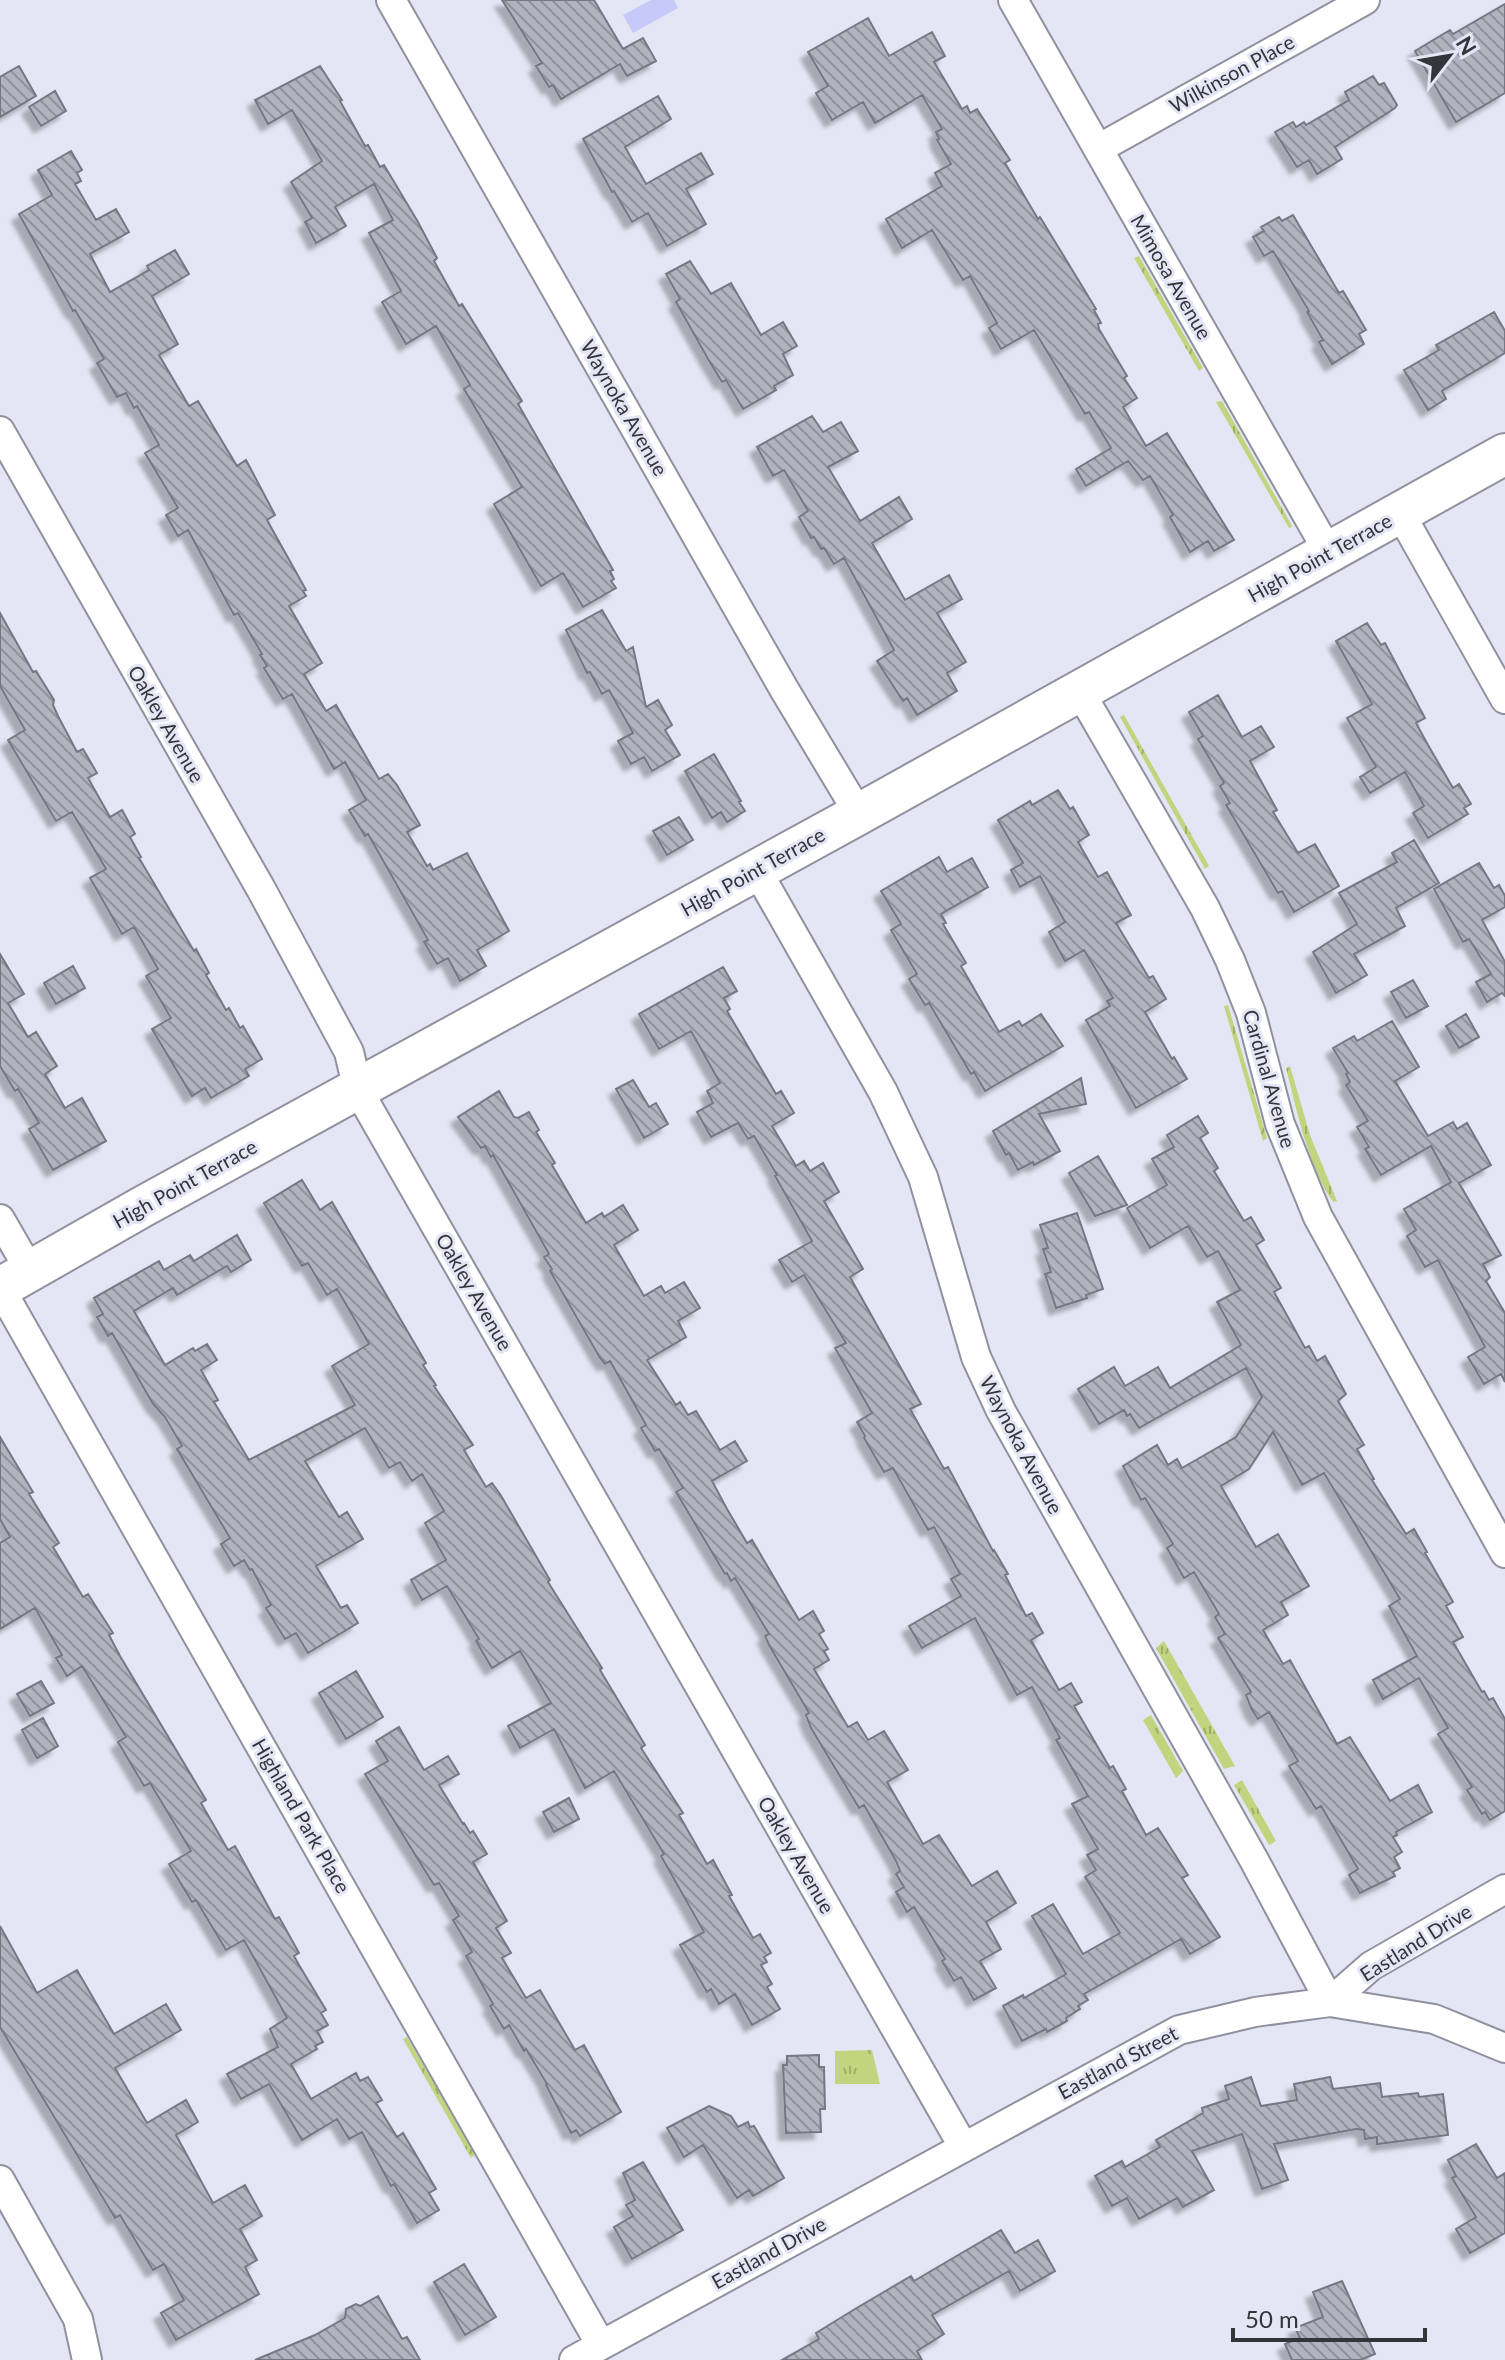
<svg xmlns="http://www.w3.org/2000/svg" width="1505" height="2360" font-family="Lato,sans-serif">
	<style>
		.grass { fill: url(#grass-tufts) }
		.water { fill: #c7c9fa }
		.building { fill: url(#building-back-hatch); stroke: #777784; stroke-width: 2; filter: url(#shadow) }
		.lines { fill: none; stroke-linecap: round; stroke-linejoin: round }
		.street-casing { stroke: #90909e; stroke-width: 32 }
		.secondary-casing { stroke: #90909e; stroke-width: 44 }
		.street { stroke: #fff; stroke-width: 28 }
		.secondary { stroke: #fff; stroke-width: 40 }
		.labels { text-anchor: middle; stroke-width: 6; stroke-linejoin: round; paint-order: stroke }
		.street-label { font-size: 20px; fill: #34353a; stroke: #e5e6f5 }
	</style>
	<defs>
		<pattern id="grass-tufts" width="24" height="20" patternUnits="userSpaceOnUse" patternTransform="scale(2)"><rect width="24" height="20" fill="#c1d47e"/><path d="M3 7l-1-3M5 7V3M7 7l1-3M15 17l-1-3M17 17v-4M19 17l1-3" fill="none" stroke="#9ead68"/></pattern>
		<pattern id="building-back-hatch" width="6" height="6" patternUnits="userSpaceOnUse" patternTransform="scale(2)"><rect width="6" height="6" fill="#b2b3c1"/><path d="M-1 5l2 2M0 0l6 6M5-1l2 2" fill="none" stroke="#92929e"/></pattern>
		<filter id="shadow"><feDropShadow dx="-7" dy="7" stdDeviation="2" flood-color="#0004"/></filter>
	</defs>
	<rect width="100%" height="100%" fill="#e5e6f5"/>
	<path class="grass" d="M1139,256l64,112 -4,3 -65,-113z
		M1222,401l69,123 1,3 -3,1 -73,-126z
		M1124,715l85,151 -4,3 -85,-152z
		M1228,1005l39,133 -4,3 -39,-135z
		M1290,1066l20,69 27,66 -4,1c-25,-37 -36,-90 -47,-134z
		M1164,1641l71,125 -11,3 -68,-121z
		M1151,1715l32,56 -7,7 -33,-58z
		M1242,1780l34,61 -7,4 -35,-60z
		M407,2037l68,117 -4,4 -68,-119z
		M872,2050l8,34h-45v-33z"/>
	<path class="water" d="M651,0h23l4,8 -45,25 -10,-18z"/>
	<path class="building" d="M502,0h92l29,49 20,-11 13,23 -29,15 -7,-12 -59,35 -8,-14 -4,2 -13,-21 6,-3z
		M1505,4v89l-49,29 -41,-71 35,-21 3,4z
		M868,18l21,38 43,-24 13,24 -11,6 28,47 5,-3 3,7 7,-4 33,51 -5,3 33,56 2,-2 56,92 -2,1 7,13 -3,1 1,5 28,47 -3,2 13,20 -14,9 23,39 21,-13 67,107 -20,11 -6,-10 -18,11 -20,-35 3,-2 -23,-39 -7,4 -15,-19 -42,25 -10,-17 35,-21 -22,-36 -4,2 -51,-84 -33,19 -12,-21 8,-5 -27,-47 -7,4 -31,-50 -30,18 -16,-29 56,-33 -7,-13 16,-9 -14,-24 2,-1 -3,-7 6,-3 -20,-34 -47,28 -12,-21 -31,18 -16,-27 12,-7 -20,-34z
		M19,66l17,30 -36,21v-40z
		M320,66l22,34 -2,1 25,45 3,-1 12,22 4,-2 34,57 19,36 -3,3 25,45 3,-2 60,97 -4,3 95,166 -3,1 4,8 -3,2 5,7 -33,19 -20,-34 -22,13 -47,-82 28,-17 -58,-98 6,-4 -34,-59 -30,18 -24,-42 19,-11 -32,-58 24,-13 -19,-36 -39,23 11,19 -30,17 -11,-21 7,-4 -21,-36 31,-21 -30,-51 -24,14 -13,-24z
		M1373,76l6,9 5,-2 13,22 -2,3 -60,39 7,12 -25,15 -8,-14 -12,7 -22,-35 18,-10 3,5 8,-5 2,3 43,-25 -4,-8z
		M55,91l11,20 -25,15 -12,-19z
		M658,96l13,23 -46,28 21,37 55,-31 12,21 -27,15 20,35 -39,22 -19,-33 -16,9 -18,-31 -2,1 -29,-53z
		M71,151l11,19 -5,3 4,8 -6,3 21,36 20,-11 13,23 -39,22 20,38 39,-22 -2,-4 28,-16 14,24 -37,22 26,48 -19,11 30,51 9,-5 39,65 9,-6 29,55 -8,5 39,70 -3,1 3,5 -17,10 33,57 -18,11 22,37 10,-6 43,74 9,-5 9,11 23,40 -13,7 20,34 3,-2 3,6 34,-17 42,78 -32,19 9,16 -26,15 -12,-23 -11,6 -13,-22 4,-2 -60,-106 -3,2 -16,-26 17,-10 -21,-38 -11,7 -42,-75 -9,5 -19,-31 3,-2 -7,-11 2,-1 -24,-41 -4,2 -46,-85 -10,6 -12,-21 12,-7 -33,-55 14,-8 -22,-39 -3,2 -8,-15 -9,4 -20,-34 7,-4 -29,-49 -2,1 -54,-97 33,-19 -14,-25z
		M1293,215l46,78 4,-2 23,39 -7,4 5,10 -32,20 -13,-22 4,-2 -16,-28 2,-1 -36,-60 -9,5 -11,-19 11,-6 -3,-4 18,-10 3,4z
		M690,261l21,33 20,-11 30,52 22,-13 14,24 -14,8 10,21 -19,11 2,4 -33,19 -17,-29 -4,2 -14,-23 -32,-57 4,-3 -14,-25z
		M1494,312l11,19v22l-63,38 4,8 -18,11 -24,-40 35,-20 -3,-5z
		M812,416l11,16 18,-10 17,29 -30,16 32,54 39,-24 13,22 -40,24 33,57 44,-25 13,24 -25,14 29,49 -19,11 10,18 -40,24 -10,-17 -4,3 -26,-40 17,-11 -50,-92 -10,6 -10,-16 -3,1 -7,-12 -3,1 -12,-21 9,-6 -24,-41 -11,6 -16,-29z
		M602,610l24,41 7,-4 13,60 12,-7 14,25 -7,5 15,25 -28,16 -8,-14 -13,7 -13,-23 15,-8 -24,-43 -7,4 -12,-22 -3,1 -21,-43z
		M0,613l33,59 3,-1 18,29 -1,5 5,11 19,36 6,-3 14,24 -9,5 22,39 12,-7 13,24 -5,3 11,20 -2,1 55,93 2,-2 13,24 -3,2 20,35 3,-2 11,20 3,-2 19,33 -17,10 4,7 -38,22 -6,-10 -13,8 -40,-67 19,-11 -25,-42 12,-7 -24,-42 -12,7 -32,-56 16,-9 -34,-57 -16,9 -48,-81 17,-10 -25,-44z
		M1367,623l14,22 4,-2 40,75 -9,5 12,22 25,43 6,-4 12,20 -7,4 4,6 -40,24 -15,-25 11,-7 -19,-34 -35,21 -10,-16 16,-10 -29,-49 25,-14 -36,-63z
		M1218,695l24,42 19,-11 13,21 -24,14 27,49 -4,2 25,41 17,-9 24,42 -45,26 -12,-21 -4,2 -52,-88 4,-2 -10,-17 4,-3 -26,-44 5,-3 -14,-24z
		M714,754l27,47 -2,1 6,9 -18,11 -6,-10 -9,6 -27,-47z
		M1058,790l12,19 3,-2 16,28 -11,7 20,35 9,-5 24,43 -15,8 33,55 4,-2 13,23 -21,13 27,47 2,-2 13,22 -51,29 -50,-88 24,-14 -3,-5 6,-3 -29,-48 -19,11 -16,-29 16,-10 -25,-46 -20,11 -9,-17 12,-7 -25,-43 32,-19 2,4z
		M679,817l14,23 -26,15 -14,-24z
		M1414,840l25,43 -43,25 9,18 -51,28 13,21 -31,18 -23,-41 44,-28 -18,-31 58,-31 -5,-9z
		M939,857l8,15 25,-14 16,29 -47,27 5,9 -3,1 23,39 -5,3 38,66 20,-11 3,5 19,-12 22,32 -78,45 -11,-19 -3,2 -42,-71 -4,2 -16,-26 8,-5 -26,-44 10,-6 -20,-33z
		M1479,863l15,25 5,-3 6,11v11l-23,13 23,42v34l-3,-3 -15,9 -11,-20 15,-8 -22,-35 -6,3 -29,-53z
		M0,954l24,40 -16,9 20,34 8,-5 21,34 -12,8 20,34 17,-10 24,43 -53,29 -24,-41 10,-6 -21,-34 -3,2 -15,-25z
		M73,966l12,22 -29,16 -12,-21z
		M723,967l14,24 -13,7 6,11 -3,2 49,83 5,-3 13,22 -22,13 24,40 8,-5 6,10 13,-8 16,29 -15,9 39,68 -13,8 71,127 -11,5 34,60 4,-2 45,84 1,-1 14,24 -3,1 21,41 6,-3 11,20 -12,7 28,50 12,-7 11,19 -8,4 36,62 3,-2 13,23 -4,2 24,44 12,-7 30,47 -6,3 38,59 -30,17 -9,-15 -97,55 4,6 -10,6 2,3 -14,9 1,3 -20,11 -1,-3 -24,12 -19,-35 20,-11 1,3 42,-24 -34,-58 21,-12 30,50 37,-21 -35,-56 11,-7 -9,-15 11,-6 -26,-45 16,-8 -32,-56 4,-2 -28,-51 -15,8 -42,-77 -53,30 -13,-22 52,-30 -10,-17 9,-5 -26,-47 -6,3 -35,-62 -9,4 -20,-34 1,-2 -8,-14 15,-9 -37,-65 11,-5 -42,-68 -12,7 -13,-22 33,-19 -37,-65 2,-1 -23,-39 -6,3 -10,-16 -27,14 -14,-25 16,-9 -6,-12 13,-8 -29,-52 -32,18 -20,-35z
		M1413,980l15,26 -22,12 -15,-26z
		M1466,1014l13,23 -20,11 -13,-22z
		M1392,1021l27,46 -24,14 33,55 25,-14 4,7 10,-6 24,42 -32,18 42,72 -18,9 7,13 -4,4 19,32v69l-4,-8 -17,10 -16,-27 17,-10 -47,-87 -13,7 -18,-31 9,-6 -12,-21 47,-27 -20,-36 -50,29 -16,-26 4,-2 -12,-20 11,-6 -22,-36 4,-3 -4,-8 2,-1 -15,-25 21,-12 3,5z
		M1081,1078l5,26 -47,10 21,37 -26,14 -1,-3 -15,8 -9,-17 -3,2 -13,-24z
		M633,1080l16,27 7,-4 12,21 -24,14 -28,-49z
		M499,1091l15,26 4,1 11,-6 10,18 -3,2 19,31 -3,2 34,58 16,-10 2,4 19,-12 15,25 -24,15 30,51 17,-10 4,7 19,-11 16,26 -22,13 8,16 -39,23 29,45 4,-3 8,13 8,-4 24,39 15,-9 12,20 -35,20 15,28 20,34 5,-3 47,80 14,-9 11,20 -5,3 9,15 -4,2 5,9 -15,9 34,58 9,-5 11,18 16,-9 24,39 -21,12 36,62 16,-9 33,51 25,-15 19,32 -30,19 15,27 -21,12 16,27 -22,12 -13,-23 -7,4 -12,-20 3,-2 -31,-52 -7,5 -11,-20 8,-5 -8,-13 4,-3 -4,-10 -32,-56 -5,3 -48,-80 -5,-13 3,-2 -40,-68 -4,-9 4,-2 -34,-56 -4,3 -4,-8 -2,1 -49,-82 7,-4 -24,-39 -4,2 -14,-23 5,-3 -36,-64 -5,3 -5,-6 -50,-87 2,-2 -8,-12 5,-3 -56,-99 -2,2 -6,-11 -4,2 -23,-31z
		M1198,1116l10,17 -8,5 18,30 -4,3 30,50 7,-4 13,23 -8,5 25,43 -7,4 31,56 4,-2 8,15 8,-5 21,38 -8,7 26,44 -7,4 17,30 -2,1 34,54 8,-5 13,23 -2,1 28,49 -7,4 17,31 -10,5 29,50 2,-1 5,9 4,-2 12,21v92l-15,9 -5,-8 -3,2 -15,-24 5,-3 -34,-53 10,-6 -29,-50 -36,21 -10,-19 44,-24 -28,-50 11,-7 -76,-126 -22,12 -29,-53 -24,37 -28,17 35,61 22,-13 31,52 -28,16 7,13 -25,15 20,34 7,-4 47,84 13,-7 40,64 28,-16 14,27 -36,20 1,3 -4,2 9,15 -8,5 6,11 -7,4 2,4 -35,17 -11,-18 9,-6 -37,-63 -5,3 -27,-43 9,-5 -29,-49 -11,7 -6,-9 -6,-15 5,-3 -33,-54 7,-4 -10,-17 4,-3 -25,-42 -10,6 -17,-30 6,-4 -28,-46 -4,2 -18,-34 34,-21 11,20 9,-6 5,9 54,-31 26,-40 -16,-29 -107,60 -9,-14 -3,2 -3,-6 -25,14 -21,-35 36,-22 11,19 33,-19 12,21 71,-43 -24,-43 23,-12 -22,-39 -11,6 -19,-31 -38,22 -23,-40 40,-23 -15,-26 22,-12 -7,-12z
		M1098,1156l29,49 -32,11 -26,-43z
		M302,1180l18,30 12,-8 94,161 -3,2 13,20 -2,1 39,59 -9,5 22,37 6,-4 8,11 50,86 -2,2 54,86 -2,2 45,75 -4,3 42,65 -4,2 28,49 6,-4 19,35 -3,1 24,42 7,-4 11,19 -7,4 3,5 -6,3 11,19 -5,3 13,22 -28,16 -17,-31 -16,10 -8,-15 -4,3 -27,-47 24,-13 -43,-76 3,-2 -50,-83 -29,17 -31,-59 -34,19 -12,-22 43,-23 -31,-52 -28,17 -16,-27 3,-2 -32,-53 -25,14 -11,-20 35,-20 -21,-37 19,-12 -22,-37 -10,7 -12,-19 -11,6 -24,-40 -60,33 34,56 8,-5 16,27 -47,27 25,42 6,-3 11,18 -50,30 -12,-20 -11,6 -19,-31 5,-3 -19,-36 -2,1 -6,-10 -10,6 -13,-22 9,-6 -53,-89 5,-3 -17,-29 -12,-13 -41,-71 -4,3 -11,-19 6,-3 -9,-16 65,-37 5,9 26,-15 4,6 43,-26 14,25 -20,12 -4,-6 -50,29 -4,-7 -39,23 31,54 28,-17 2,3 12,-7 10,16 -16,10 17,30 -4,2 35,58 106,-55 -23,-39 37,-22 -32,-55 -10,6 -19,-32 -6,3 -38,-63z
		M1077,1213l26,76 -17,6 1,3 -31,10 -11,-34 6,-2 -8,-23 5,-1 -8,-23z
		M0,1437l33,55 -4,2 30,49 -6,4 30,50 5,-3 25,39 -4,2 11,21 86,144 -5,3 27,47 7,-4 40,73 4,-2 20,36 -5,3 5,9 27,45 -5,3 7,12 -11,6 6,11 -8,4 2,3 -26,15 20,35 45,-26 4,8 8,-4 14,23 -6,3 21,34 6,-4 33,56 -7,4 10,17 -22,13 -23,-39 -3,2 -29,-54 -13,7 -12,-20 -35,21 -33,-56 -28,15 -14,-25 51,-27 -8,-18 17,-11 -43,-78 -18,10 -30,-50 -4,2 -23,-38 22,-13 -41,-68 -6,3 -26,-44 8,-5 -44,-71 -15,10 -11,-18 6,-3 -27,-47 -35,21v-86l10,-6 -10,-18z
		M356,1671l27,46 -37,22 -27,-46z
		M41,1681l13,22 -24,13 -13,-22z
		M43,1718l15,28 -21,12 -15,-28z
		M399,1727l25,43 24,-14 11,18 -20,11 24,39 1,-1 6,10 3,-2 14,23 -14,8 34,59 -11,7 15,25 -9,5 24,40 14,-8 35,60 9,-5 37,67 -41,24 -4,-6 -5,3 -25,-48 1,-1 -21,-35 -2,2 -15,-26 -5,4 -14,-23 3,-2 -27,-48 6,-4 -19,-32 6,-4 -20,-33 -5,2 -69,-111 23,-13 -12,-20z
		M569,1798l10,21 -25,13 -11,-20z
		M0,1926l37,67 40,-23 37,64 52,-30 15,26 -66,38 32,55 39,-23 12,22 -22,13 37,68 32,-18 17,31 -22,13 17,31 -12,7 14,27 -83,46 -15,-27 23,-13 -20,-36 -11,6 -33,-55 -5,3 -115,-191z
		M819,2055v12h5l1,42h-5l1,23 -35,1 -3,-68h4v-9z
		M1251,2077l10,29 36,-6 -3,-16 36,-7 3,12 47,-6 2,14 36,-4 1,4 24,-3 5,41 -71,9v-7l-12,2 -1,-9 -8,-1 -82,15 14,36 -26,9 -20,-55 -50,17 22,39 -31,17 -6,-9 -38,21 -12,-21 -15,8 -17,-30 27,-15 3,6 35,-20 -4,-7 47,-27 -1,-5 27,-9 -4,-13z
		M709,2106l22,10 7,11 10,-5 2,5 4,-1 30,52 -31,18 -4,-6 -12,8 -34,-53 -19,12 -17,-29z
		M1476,2144l21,34 8,-5v60l-35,20 -14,-24 20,-12 -24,-39 4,-2 -8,-16z
		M643,2162l40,68 -51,29 -18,-32 19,-11 -7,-11 9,-5 -12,-27z
		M1001,2230l14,23 23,-13 17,31 -35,20 -11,-20 -77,44 12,19 -27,17 5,9h-140l37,-21 -3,-6 39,-24 56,-33 3,5z
		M464,2264l32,53 -31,18 -31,-53z
		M1342,2281l33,73 -15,6h-68l-7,-16 15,-6 -5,-10 28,-11 -10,-25z
		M378,2296l24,43 5,-2 13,23h-165l60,-25 30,-17 1,-9 10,-5 4,2z"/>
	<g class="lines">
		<defs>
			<path id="street" d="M391,0l393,689 75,125
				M1013,0l316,553
				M1098,149l267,-149
				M0,431l261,458 88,163 9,38 605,1056
				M1400,513l105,186
				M1079,690l126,218 25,52 21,53 29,111 38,93 187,336
				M756,869l127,223 40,85 53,180 25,54 253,449 76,142
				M0,1219l30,52
				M0,1288l601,1057
				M1330,2002l41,-36 134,-77
				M0,2180l78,139 9,41
				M574,2360l605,-330 76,-18 75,-10 104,17 71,29"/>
			<path id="secondary" d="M0,1288l142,-81 717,-393 646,-360"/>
		</defs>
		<use href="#street" class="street-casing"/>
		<use href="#secondary" class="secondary-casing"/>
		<use href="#street" class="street"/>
		<use href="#secondary" class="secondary"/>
	</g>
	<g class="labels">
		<g class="street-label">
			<text transform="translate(1232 74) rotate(-29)" y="7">Wilkinson Place</text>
			<text transform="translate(1171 277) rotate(60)" y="7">Mimosa Avenue</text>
			<text transform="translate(624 408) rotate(60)" y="7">Waynoka Avenue</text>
			<text transform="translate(1320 558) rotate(-29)" y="7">High Point Terrace</text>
			<text transform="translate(166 724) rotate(60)" y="7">Oakley Avenue</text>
			<text transform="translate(753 872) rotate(-29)" y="7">High Point Terrace</text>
			<text transform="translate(1269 1079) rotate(74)" y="7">Cardinal Avenue</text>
			<text transform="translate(185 1184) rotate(-29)" y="7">High Point Terrace</text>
			<text transform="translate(474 1292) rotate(60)" y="7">Oakley Avenue</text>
			<text transform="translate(1021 1445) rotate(62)" y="7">Waynoka Avenue</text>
			<text transform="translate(301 1816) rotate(60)" y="7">Highland Park Place</text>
			<text transform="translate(796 1855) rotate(60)" y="7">Oakley Avenue</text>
			<text transform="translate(1416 1943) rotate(-32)" y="7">Eastland Drive</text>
			<text transform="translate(1118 2063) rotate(-28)" y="7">Eastland Street</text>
			<text transform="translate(769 2253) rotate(-29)" y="7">Eastland Drive</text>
		</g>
	</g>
	<g transform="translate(1449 56) rotate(59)" stroke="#e5e6f5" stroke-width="6" paint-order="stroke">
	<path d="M0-6L14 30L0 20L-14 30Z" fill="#34353a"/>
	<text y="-12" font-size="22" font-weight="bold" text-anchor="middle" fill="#34353a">N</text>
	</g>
	<path d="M1233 2328v12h192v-12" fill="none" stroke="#34353a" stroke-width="4"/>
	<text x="1245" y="2328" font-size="24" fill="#34353a" stroke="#e5e6f5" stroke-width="6" paint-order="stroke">50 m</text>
</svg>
